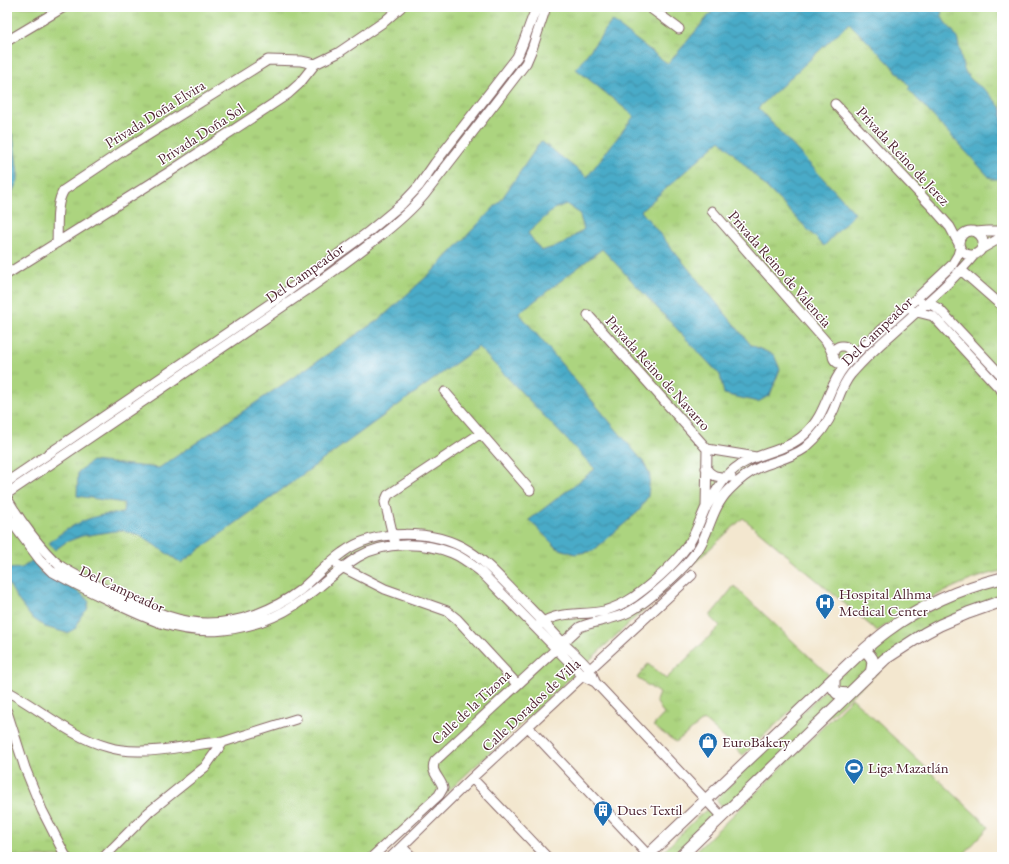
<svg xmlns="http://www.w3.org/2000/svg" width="1009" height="864" font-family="'EB Garamond',serif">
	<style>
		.grass { fill: url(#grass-tufts); stroke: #7b7a55 }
		.garden { fill: #acd47f; stroke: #7b7a55 }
		.water { fill: url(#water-waves); stroke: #4a657a; fill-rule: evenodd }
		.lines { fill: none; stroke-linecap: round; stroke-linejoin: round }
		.minor-casing { stroke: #856564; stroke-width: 11 }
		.major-casing { stroke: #856564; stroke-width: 13 }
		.minor { stroke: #fff; stroke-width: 9 }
		.major { stroke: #fff; stroke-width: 11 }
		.labels { text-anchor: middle; stroke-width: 3; stroke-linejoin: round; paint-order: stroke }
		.street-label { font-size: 15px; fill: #4a1f2b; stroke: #fff }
		.poi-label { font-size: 15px; fill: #4a1f2b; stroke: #fff; text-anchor: start }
	</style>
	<defs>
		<pattern id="grass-tufts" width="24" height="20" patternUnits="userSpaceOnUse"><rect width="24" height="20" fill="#acd47f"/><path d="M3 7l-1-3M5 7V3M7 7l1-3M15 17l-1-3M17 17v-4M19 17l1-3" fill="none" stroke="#96b66e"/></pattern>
		<pattern id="water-waves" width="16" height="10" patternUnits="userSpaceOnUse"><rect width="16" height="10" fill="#49abc8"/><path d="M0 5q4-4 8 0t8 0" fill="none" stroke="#3f8ba3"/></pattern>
	</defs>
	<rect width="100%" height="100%" fill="#fff"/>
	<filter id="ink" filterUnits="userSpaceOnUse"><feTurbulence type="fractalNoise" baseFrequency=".025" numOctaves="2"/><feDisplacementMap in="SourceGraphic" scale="8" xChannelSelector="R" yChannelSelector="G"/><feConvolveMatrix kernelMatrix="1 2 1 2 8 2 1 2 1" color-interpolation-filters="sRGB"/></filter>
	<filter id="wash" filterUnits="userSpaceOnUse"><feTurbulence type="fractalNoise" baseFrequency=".012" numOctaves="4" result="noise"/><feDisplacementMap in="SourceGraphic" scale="16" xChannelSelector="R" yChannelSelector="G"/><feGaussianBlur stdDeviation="0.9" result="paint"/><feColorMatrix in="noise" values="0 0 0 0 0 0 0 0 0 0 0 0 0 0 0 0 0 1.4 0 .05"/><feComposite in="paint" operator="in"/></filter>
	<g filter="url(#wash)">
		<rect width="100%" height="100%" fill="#f3e7cf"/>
		<path class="grass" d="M7,7h995v564c-45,9 -86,35 -125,60l-134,-113 -366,339h-370z
			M1002,582v14l-77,33 -200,182 -9,-12c30,-30 60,-60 90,-90 30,-30 60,-60 96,-83 28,-18 68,-34 100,-44z
			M734,586l95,89 -86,80 -39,-35 -28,22 -23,-16 11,-12 -8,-13 3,-8 -22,-15 11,-14 18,15 54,-53 -10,-10z
			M710,807l5,5 -1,5 -39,40h-17l41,-41z"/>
		<path class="garden" d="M852,698l137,129 -28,30h-271l120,-117z"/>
		<path class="water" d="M714,7h228c-3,16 8,17 14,29 6,13 3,30 13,41 5,6 11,9 17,14 6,5 11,12 16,19v69h-11l-83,-90 2,-2 -19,-22 -42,-42 -91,85 97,105 -31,33 -104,-106 -79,71 110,134 23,10 6,14 -10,26 -12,7 -34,-8 -4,-19 -118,-126 -83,64 126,151 5,12 -2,20 -9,15 -46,40 -18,3 -18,-6 -28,-28 66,-51 -117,-122 -297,216 -40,-27 -19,-6 -40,6 -16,6 -11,8 -6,-7c13,-12 32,-23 49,-27 8,-2 17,-2 25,-3l1,-10 -47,-7 1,-24 14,-11 67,7 222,-150 54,-49 66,-69 40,-59 46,36 47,-61 -58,-47 36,-48 56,43 47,-56zM566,204l13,9 5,16 -21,15 -22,7 -13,-18 26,-24z
			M7,128l6,7 5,39v6l-11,24z
			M33,560l4,3 3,9 42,22 7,8 -2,8 -6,6 -5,12 -9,5 -22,-6 -14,-10 -13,-17 -11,-19v-12l15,-1z"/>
	</g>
	<g filter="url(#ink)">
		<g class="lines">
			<defs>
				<path id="minor" d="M649,7l30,22
					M7,41l57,-34
					M835,104l100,106 15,17 9,17
					M712,211l116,133 6,13
					M959 243a12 12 0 1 1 24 0a12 12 0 1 1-24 0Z
					M976,232l12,-1h14
					M57,243c1,-17 -2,-39 7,-53l60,-40 144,-90 33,1 14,3
					M981,249l21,-12
					M961,270l41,36
					M7,274l167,-105 114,-75 11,-10 16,-20 23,-11 47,-32 16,-14
					M922,303l10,2 7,4 63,67
					M913,311l20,5 69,75
					M588,315l119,134
					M833 355a9 9 0 1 1 18 0a9 9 0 1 1-18 0Z
					M445,392l85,98
					M707,449l49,8
					M706,468c6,10 14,9 25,9
					M7,482l270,-183 90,-66 35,-29 17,-18 16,-23 82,-106c8,-16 12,-33 20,-50
					M8,493l299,-203c23,-16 46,-33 68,-50 18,-14 35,-28 50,-46l101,-131 6,-14 14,-42
					M8,500c12,20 33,50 51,65 18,13 41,21 61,31 29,13 56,27 88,27 32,0 66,-13 91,-32 15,-12 27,-27 43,-38 33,-25 92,-24 127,-2 19,12 34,30 50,46 15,15 30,31 45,47 8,8 18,16 25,25 3,4 5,9 6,13l127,135
					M706,508l1,-59
					M7,516l33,44 11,11c18,10 36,19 55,28 39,19 72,36 118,31 25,-3 50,-11 71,-25 22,-14 40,-34 63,-48 27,-16 65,-15 94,-4 10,4 19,11 28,18l103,105 12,6
					M394,540l-9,-38 3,-7 93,-62
					M338,565l47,24 62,22 10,8 60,65
					M540,624c20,-14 41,-8 64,-13 10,-3 21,-8 30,-14 19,-14 43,-35 56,-55 6,-10 10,-22 15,-33 6,-10 14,-23 22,-33 20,-24 56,-21 78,-42 22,-20 22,-46 39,-67 15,-19 33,-33 50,-48 20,-18 39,-36 58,-54l6,-10 2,-7
					M7,691c33,18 64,46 101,56 9,3 21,4 30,4 29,1 57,-8 85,-9l73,-23
					M7,712l18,56 17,42 24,47
					M528,727l120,128
					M472,778l75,79
					M402,847l10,10
					M104,857l45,-45 56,-45 18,-25
					M372,857l67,-62 4,-7c-2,-10 -14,-16 -8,-27l145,-134c16,-7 34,-7 49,-15 20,-11 60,-47 71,-66 10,-18 13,-40 29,-56 9,-9 20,-18 31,-23 15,-6 33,-10 45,-19 12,-10 23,-24 29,-39 5,-12 8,-24 17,-35 13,-15 28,-29 43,-42 28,-25 57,-49 81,-78
					M391,857l81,-79 220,-203"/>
				<path id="major" d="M864,650c10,8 10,11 7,23
					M834,678v11l3,4 11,1
					M646,857l210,-200c10,-9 20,-18 31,-26 34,-25 75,-43 115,-53
					M680,857l205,-198 40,-26 15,-8 28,-12 34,-12"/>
			</defs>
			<use href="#minor" class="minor-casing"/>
			<use href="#major" class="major-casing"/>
			<use href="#minor" class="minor"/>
			<use href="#major" class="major"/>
		</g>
	</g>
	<defs>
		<symbol id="hospital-pin" viewBox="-11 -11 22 30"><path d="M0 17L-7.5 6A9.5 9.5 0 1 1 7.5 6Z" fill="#1f6fb2" stroke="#fff"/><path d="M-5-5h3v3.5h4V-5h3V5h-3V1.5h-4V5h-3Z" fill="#fff"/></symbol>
		<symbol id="shop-pin" viewBox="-11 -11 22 30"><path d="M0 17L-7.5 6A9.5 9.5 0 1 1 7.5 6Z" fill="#1f6fb2" stroke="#fff"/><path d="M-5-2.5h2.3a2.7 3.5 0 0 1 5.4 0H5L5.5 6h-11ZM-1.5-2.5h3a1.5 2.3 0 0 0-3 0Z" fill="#fff"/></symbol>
		<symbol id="stadium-pin" viewBox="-11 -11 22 30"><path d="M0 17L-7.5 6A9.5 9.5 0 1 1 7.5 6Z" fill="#1f6fb2" stroke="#fff"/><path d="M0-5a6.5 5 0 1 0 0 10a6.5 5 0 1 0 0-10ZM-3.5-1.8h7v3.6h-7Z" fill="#fff"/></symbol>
		<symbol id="building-pin" viewBox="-11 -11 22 30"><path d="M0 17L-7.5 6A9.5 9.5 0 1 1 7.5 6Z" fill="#1f6fb2" stroke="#fff"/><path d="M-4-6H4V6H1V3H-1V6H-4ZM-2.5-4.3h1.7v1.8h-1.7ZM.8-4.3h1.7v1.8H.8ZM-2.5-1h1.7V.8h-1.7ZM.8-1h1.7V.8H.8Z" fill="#fff"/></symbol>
	</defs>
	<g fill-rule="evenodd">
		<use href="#hospital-pin" x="814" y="592" width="22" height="30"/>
		<use href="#shop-pin" x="697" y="731" width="22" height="30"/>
		<use href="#stadium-pin" x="843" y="757" width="22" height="30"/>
		<use href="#building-pin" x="592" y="799" width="22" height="30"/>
	</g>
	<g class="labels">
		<g class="street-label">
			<text transform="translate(155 114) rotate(-32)" y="5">Privada Doña Elvira</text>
			<text transform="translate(201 134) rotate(-33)" y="5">Privada Doña Sol</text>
			<text transform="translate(903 156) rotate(47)" y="5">Privada Reino de Jerez</text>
			<text transform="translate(780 269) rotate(49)" y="5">Privada Reino de Valencia</text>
			<text transform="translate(305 273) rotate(-35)" y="5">Del Campeador</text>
			<text transform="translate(877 331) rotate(-44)" y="5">Del Campeador</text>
			<text transform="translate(658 373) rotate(48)" y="5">Privada Reino de Navarro</text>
			<text transform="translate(122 589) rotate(25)" y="5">Del Campeador</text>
			<text transform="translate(531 705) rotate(-43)" y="5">Calle Dorados de Villa</text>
			<text transform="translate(471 707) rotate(-43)" y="5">Calle de la Tizona</text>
		</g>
		<g class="poi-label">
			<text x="839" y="599">Hospital Alhma<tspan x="839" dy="17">Medical Center</tspan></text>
			<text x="722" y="747">EuroBakery</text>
			<text x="868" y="773">Liga Mazatlán</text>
			<text x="617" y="815">Dues Textil</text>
		</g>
	</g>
	<rect width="1009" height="864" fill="none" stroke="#fff" stroke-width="24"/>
</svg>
